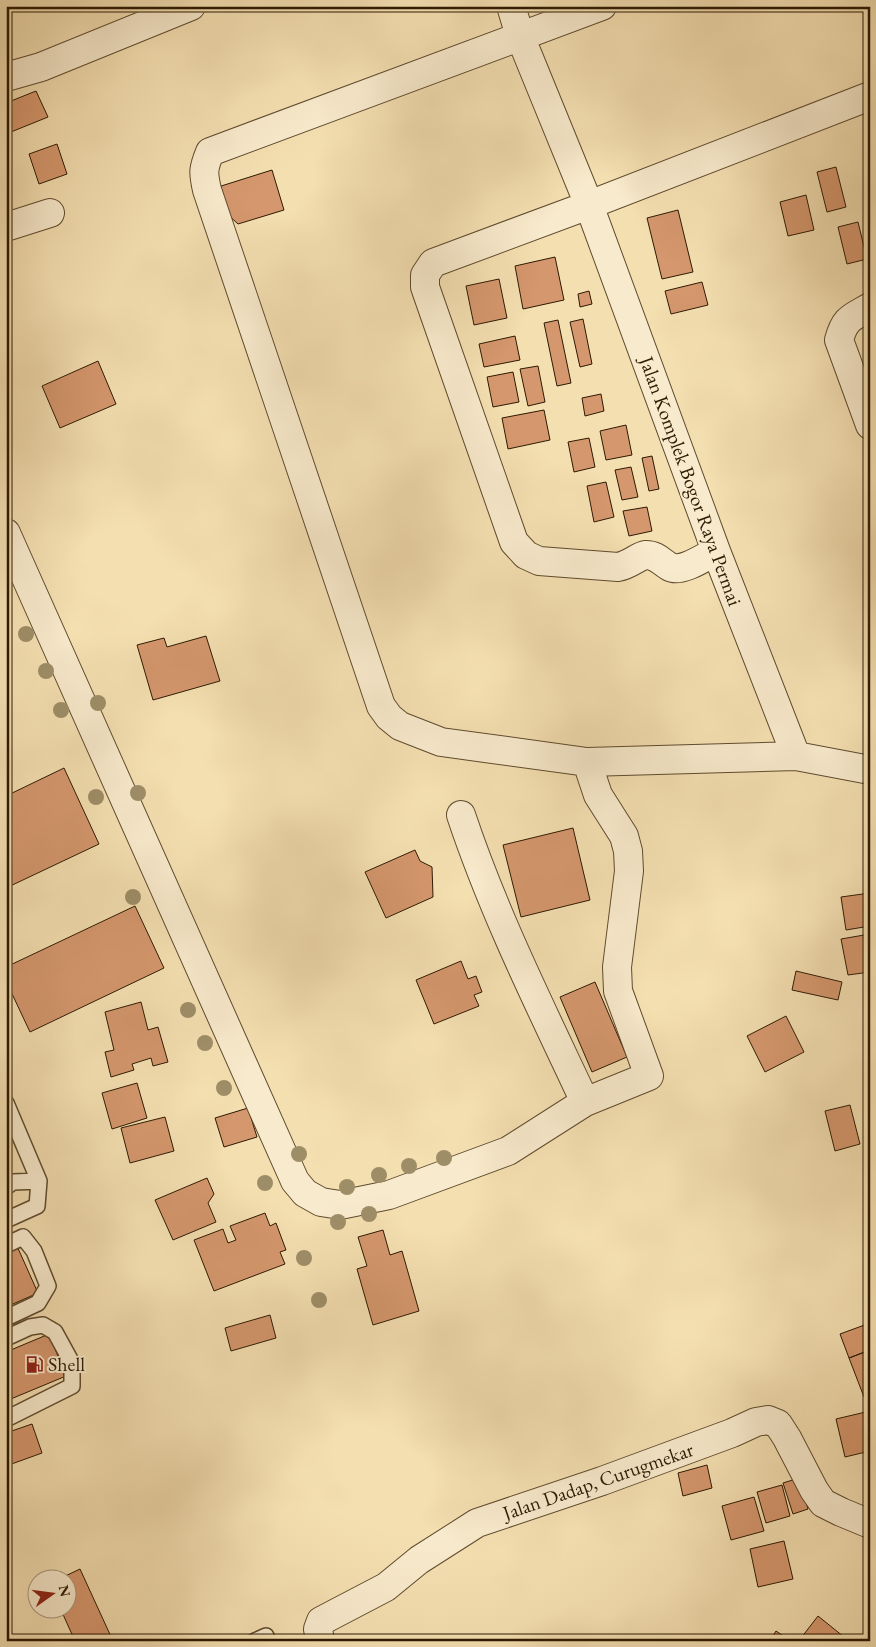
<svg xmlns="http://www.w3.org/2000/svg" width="876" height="1647" font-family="'EB Garamond',serif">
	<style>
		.building { fill: #d5976d; stroke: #2d1a03 }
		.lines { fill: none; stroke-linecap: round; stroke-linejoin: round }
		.lane-casing { stroke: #5f4b2e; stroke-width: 18 }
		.street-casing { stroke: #5f4b2e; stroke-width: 30 }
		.lane { stroke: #f8eacc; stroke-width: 15 }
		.street { stroke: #f8eacc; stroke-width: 28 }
		.tree { fill: #9e8e68 }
		.labels { text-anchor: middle; stroke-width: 4; stroke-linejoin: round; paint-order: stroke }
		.street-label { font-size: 20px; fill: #2d1a03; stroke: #f8eacc }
		.poi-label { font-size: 20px; fill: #2d1a03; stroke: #f8eacc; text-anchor: start }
	</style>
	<rect width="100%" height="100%" fill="#f4dfb1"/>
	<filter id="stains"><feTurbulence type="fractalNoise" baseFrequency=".004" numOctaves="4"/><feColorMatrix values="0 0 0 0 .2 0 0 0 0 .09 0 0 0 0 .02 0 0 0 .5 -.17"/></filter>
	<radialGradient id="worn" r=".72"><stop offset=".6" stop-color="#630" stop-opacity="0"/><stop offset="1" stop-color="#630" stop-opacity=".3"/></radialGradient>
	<path class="building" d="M36,91l12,26 -42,17v-31z
		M57,144l10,30 -28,10 -10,-30z
		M836,167l10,40 -19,5 -10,-40z
		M272,170l12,40 -46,14 -13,-12 -7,-25z
		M806,195l8,35 -26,6 -8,-34z
		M678,210l15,62 -31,7 -15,-61z
		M858,222l9,37 -20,5 -9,-37z
		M555,257l9,43 -41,9 -8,-43z
		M499,279l8,39 -33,7 -8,-39z
		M702,282l6,23 -37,9 -6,-23z
		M589,291l3,13 -12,3 -2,-13z
		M583,319l9,45 -12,3 -10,-45z
		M558,320l13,63 -14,3 -13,-63z
		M515,336l5,24 -36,7 -5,-23z
		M98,361l18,43 -56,24 -18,-42z
		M538,366l7,36 -17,4 -8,-37z
		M513,372l6,30 -26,5 -6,-30z
		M601,394l3,17 -19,5 -3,-18z
		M544,410l6,30 -42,9 -6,-31z
		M626,425l6,30 -26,5 -6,-29z
		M589,438l6,29 -21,5 -6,-30z
		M652,456l7,33 -10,2 -7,-33z
		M631,467l7,30 -16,3 -7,-30z
		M606,482l8,35 -20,5 -7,-36z
		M647,507l5,24 -23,5 -6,-25z
		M206,636l14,45 -67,19 -16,-55 27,-7 3,9z
		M64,768l35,76 -93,44v-92z
		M573,828l17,72 -69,17 -18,-72z
		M415,850l5,11 12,6 1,30 -47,21 -21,-46z
		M870,893v33l-24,4 -5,-33z
		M135,906l29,62 -134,64 -24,-51v-14z
		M870,934v38l-22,3 -7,-36z
		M461,961l7,18 8,-3 6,16 -8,3 5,11 -45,18 -18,-44z
		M796,971l46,11 -4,18 -46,-10z
		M595,982l32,75 -35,15 -32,-75z
		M141,1002l7,28 10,-3 10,35 -15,4 -2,-8 -19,6 2,6 -23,7 -6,-25 9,-2 -9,-38z
		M865,1006h5v23z
		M786,1016l18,36 -39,20 -18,-36z
		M137,1083l10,35 -35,11 -10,-36z
		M850,1105l10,39 -25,7 -10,-40z
		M248,1108l9,29 -33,10 -9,-29z
		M165,1117l9,34 -44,12 -9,-35z
		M207,1178l7,16 -6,9 8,19 -43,18 -18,-40z
		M265,1213l5,13 6,-3 10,27 -6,2 5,12 -71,27 -20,-51 29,-11 5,14 8,-3 -6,-14z
		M383,1230l7,25 12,-4 17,60 -46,14 -16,-56 10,-3 -9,-29z
		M17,1246l21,47 -32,14v-56z
		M270,1315l6,23 -45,13 -6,-23z
		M870,1323v27l-21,8 -9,-24z
		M49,1334l17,42 -60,25v-49z
		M870,1350v45l-6,2 -15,-39z
		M870,1411v40l-25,6 -9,-38z
		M32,1424l10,29 -36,13v-33z
		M707,1465l5,23 -29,8 -5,-23z
		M799,1478l9,31 -15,5 -10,-31z
		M782,1485l8,31 -24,7 -9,-31z
		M754,1497l10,34 -33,9 -9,-34z
		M784,1541l9,38 -35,8 -8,-38z
		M80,1569l33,72h-38l-14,-31h7v-30h-11z
		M818,1616l31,25h-45l-3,-3z
		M776,1631l15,10h-21z"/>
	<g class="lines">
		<defs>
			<path id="lane" d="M6,1103l33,78
				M6,1187l7,-5 26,-1 -2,25 -31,14
				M6,1245l17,-8 11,14 14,35 -10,17 -32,15
				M6,1338l24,-11 13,-2 12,7 17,31v23l-66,33
				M255,1641l11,-5"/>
			<path id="street" d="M511,6l9,30 69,169 127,346 80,205
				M602,6l-392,146c-7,17 -7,20 -3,38l174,516 8,11 11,9 41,16 146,20 209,-6 74,14
				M6,77l35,-10 150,-61
				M6,227l44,-14
				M870,307c-19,11 -25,11 -31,33l31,85
				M6,533l289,648 10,12 16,9 19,3 49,-10 119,-44 77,-49 64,-26 -31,-85 -1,-24 12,-96 -1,-20 -4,-15 -26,-41 -11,-33
				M716,551c-11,6 -35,22 -46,16 -9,-5 -13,-12 -24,-12 -8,1 -16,10 -28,12l-79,-6 -13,-6 -12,-13 -89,-255v-12l8,-12 156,-58 281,-109
				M461,815c33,99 80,193 124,287
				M320,1641l-2,-12 3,-8 65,-34 33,-27 58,-37 125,-42 130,-48 24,-11 12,-2 10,4 9,14 27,52 9,13 18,9 29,12"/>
		</defs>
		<use href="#lane" class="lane-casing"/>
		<use href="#street" class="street-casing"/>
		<use href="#lane" class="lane"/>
		<use href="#street" class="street"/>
	</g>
	<g class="tree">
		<circle cx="26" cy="634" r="8"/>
		<circle cx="46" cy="671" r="8"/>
		<circle cx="98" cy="703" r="8"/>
		<circle cx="61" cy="710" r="8"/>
		<circle cx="138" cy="793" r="8"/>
		<circle cx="96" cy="797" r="8"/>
		<circle cx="133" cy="897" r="8"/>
		<circle cx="188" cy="1010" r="8"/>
		<circle cx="205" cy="1043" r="8"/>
		<circle cx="224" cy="1088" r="8"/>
		<circle cx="299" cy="1154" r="8"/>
		<circle cx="444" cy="1158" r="8"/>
		<circle cx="409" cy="1166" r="8"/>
		<circle cx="379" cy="1175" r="8"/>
		<circle cx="265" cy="1183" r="8"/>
		<circle cx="347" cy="1187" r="8"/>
		<circle cx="369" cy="1214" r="8"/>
		<circle cx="338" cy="1222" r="8"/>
		<circle cx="304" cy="1258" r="8"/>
		<circle cx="319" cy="1300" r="8"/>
	</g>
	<defs>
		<symbol id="fuel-bare" viewBox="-9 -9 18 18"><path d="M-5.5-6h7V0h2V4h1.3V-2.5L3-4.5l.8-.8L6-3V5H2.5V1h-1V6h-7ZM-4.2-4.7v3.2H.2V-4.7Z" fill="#8f2418" stroke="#f8eacc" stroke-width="2.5" paint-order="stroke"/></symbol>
	</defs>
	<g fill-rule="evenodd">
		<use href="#fuel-bare" x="22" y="1352" width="25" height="25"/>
	</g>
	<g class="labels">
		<g class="street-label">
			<text transform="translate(691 481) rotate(70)" y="7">Jalan Komplek Bogor Raya Permai</text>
			<text transform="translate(598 1481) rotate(-19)" y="7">Jalan Dadap, Curugmekar</text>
		</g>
		<g class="poi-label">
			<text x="48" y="1371">Shell</text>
		</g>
	</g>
	<rect width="876" height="1647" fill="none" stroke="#f4dfb1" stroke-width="25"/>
	<rect x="8" y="8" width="861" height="1632" fill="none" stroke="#2d1a03" stroke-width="2.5"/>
	<rect x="12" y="12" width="851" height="1622" fill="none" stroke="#2d1a03"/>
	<g transform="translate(52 1594) rotate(76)"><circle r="24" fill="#f8eacc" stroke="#a7977c"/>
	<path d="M0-4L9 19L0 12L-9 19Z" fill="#8f2418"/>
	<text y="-8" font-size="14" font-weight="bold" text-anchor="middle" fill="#2d1a03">N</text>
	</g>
	<rect width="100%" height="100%" filter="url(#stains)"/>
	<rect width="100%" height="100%" fill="url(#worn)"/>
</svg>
